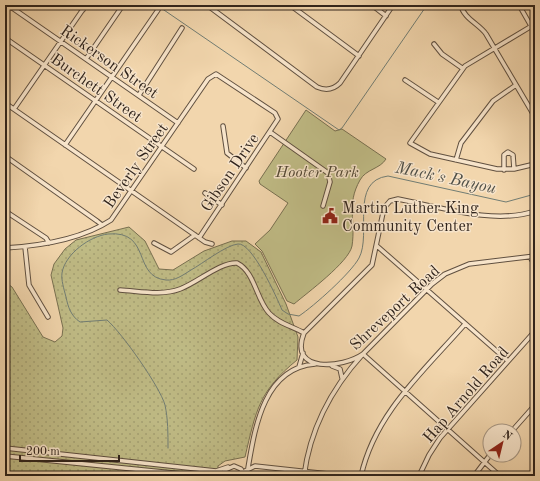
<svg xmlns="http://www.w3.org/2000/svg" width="540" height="481" font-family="'Old Standard TT',serif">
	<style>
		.grass { fill: url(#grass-dots); stroke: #787051 }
		.park { fill: #c0bc86; stroke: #787051 }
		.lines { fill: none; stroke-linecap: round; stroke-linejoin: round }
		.stream { stroke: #717d74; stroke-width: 1 }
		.street-casing { stroke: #605040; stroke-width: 5.5 }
		.street { stroke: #f7e4ca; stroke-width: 3.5 }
		.labels { text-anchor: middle; stroke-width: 3; stroke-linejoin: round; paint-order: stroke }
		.street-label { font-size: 16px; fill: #30241c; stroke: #f7e4ca }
		.park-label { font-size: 16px; font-style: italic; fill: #544a36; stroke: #f7e4ca }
		.poi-label { font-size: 16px; fill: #30241c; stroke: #f7e4ca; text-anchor: start }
		.water-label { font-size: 17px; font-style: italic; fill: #505048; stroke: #f7e4ca }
	</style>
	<defs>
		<pattern id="grass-dots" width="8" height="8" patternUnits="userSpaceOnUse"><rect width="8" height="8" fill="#c0bc86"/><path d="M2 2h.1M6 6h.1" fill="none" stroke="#a5a173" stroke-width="1.8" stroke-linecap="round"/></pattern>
	</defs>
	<rect width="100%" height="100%" fill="#f2d6ad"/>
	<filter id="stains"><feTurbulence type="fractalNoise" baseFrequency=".005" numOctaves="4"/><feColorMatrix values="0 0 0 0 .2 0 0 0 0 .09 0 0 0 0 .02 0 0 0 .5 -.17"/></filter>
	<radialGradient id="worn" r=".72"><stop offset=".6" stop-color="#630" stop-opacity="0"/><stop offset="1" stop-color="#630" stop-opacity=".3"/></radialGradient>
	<path class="grass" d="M129,227l16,14 14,28 14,1 31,-19 28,-10h14l15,11 25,52 12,33 -1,23c-38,31 -41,50 -52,97l-20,4 -7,5v10h-213v-194l7,5 31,50 12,5 7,-6 1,-8 -12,-53 3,-11 11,-15 11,-9z"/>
	<path class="park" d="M306,110l29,21 7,-2 44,30c-6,10 -20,10 -26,21 -14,25 -4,40 -8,66 -3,16 -45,47 -58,58l-7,-3 -25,-50 -7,-7 15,-14 18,-27 -28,-19 -1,-3z"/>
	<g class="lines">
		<path class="stream" d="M161,8l178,122 3,-2 85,-123
			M168,448c0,-14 0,-29 -3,-43 -5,-18 -43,-72 -58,-85l-27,2c-9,-6 -12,-15 -14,-25 -2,-8 -5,-17 -4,-24 3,-19 28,-37 46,-39 44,-4 24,43 58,46 9,1 17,-5 25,-10 11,-6 35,-25 47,-26 14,-2 39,54 44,66l6,4 11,2c15,-10 52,-43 60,-58 13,-24 -10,-77 29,-82l118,26 29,-8"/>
		<defs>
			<path id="street" d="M8,5l170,118
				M76,5l7,5
				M207,5l110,82c9,4 16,3 23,-4l53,-78
				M290,5l69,51
				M372,5l14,11
				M461,5c2,13 18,19 25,29l49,83
				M519,5l12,21
				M535,24l-70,42 -55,77 20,11 67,15h17l21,-5
				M5,38l189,131
				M434,44l8,10 20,14
				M86,59l37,-54
				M405,80l33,22
				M139,95l43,-67
				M5,103l200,139 7,2
				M14,109l72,-104
				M223,126l4,27 19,15
				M270,132l58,41 2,9 -7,24
				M65,145l93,-135
				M5,156l92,65 5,4
				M456,160l5,-17 32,-42 23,-16
				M504,170v-15l4,-3 5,3 1,14
				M205,193l17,12
				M5,211l41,27 3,5
				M535,211c-40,14 -95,-4 -137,-12l-8,2 -6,7 -12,57 -68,68c-16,41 39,35 59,21l69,-70 13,-10 24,-10 66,-8
				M154,243l17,9 24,-17
				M377,246l131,115
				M25,247l4,38 19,32
				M5,248c34,-2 77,-9 106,-28l97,-141 8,-5 59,39 3,6 -79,119
				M530,257l5,8
				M120,290c19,1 42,6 60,-1 17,-6 40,-27 57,-26 18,9 19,36 32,50 10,11 23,13 35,20
				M332,366l8,3 2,9
				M299,367l4,-14
				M512,431l23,-26
				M5,448l211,23 12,-4
				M5,456l198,20
				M248,468c7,-41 16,-100 67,-104
				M243,472l12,-6 92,10
				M222,476l3,-6 9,-4 7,3 3,7
				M304,476c6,-47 27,-87 59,-122l137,122
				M361,476c14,-63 63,-105 104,-152
				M419,476l10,-21 11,-17 95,-107
				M474,476l16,-21"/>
		</defs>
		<use href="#street" class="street-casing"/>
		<use href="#street" class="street"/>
	</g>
	<defs>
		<symbol id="civic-bare" viewBox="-9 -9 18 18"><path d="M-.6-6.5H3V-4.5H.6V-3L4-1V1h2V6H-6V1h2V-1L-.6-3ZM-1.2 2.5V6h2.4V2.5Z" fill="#8f2418" stroke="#f7e4ca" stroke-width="2.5" paint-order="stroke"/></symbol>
	</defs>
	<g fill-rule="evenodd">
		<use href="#civic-bare" x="319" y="205" width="22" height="22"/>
	</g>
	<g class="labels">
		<g class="street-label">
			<text transform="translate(110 61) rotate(35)" y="6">Rickerson Street</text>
			<text transform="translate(97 87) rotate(35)" y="6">Burchett Street</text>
			<text transform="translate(135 165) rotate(-55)" y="6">Beverly Street</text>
			<text transform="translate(229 172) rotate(-56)" y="6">Gibson Drive</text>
			<text transform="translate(394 307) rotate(-43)" y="6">Shreveport Road</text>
			<text transform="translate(465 394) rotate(-49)" y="6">Hap Arnold Road</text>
		</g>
		<g class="park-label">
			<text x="317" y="177">Hooter Park</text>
		</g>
		<g class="poi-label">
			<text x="342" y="213">Martin Luther King<tspan x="342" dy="18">Community Center</tspan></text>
		</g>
		<g class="water-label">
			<text transform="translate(446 177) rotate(12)" y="6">Mack's Bayou</text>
		</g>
	</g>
	<rect width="540" height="481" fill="none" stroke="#f2d6ad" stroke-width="20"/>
	<rect x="6" y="6" width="528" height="469" fill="none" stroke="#30241c" stroke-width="2"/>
	<rect x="10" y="10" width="520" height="461" fill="none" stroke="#30241c"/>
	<g transform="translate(502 443) rotate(35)"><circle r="19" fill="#f7e4ca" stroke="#a79784"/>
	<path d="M0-3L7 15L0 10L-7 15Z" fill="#8f2418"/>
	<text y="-6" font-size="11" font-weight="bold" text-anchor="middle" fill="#30241c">N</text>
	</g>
	<path d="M20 455v6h99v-6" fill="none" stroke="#30241c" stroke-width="2"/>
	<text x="26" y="455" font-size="12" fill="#30241c" stroke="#f7e4ca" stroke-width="3" paint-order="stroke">200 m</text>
	<rect width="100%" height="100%" filter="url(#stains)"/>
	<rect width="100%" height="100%" fill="url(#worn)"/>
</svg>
